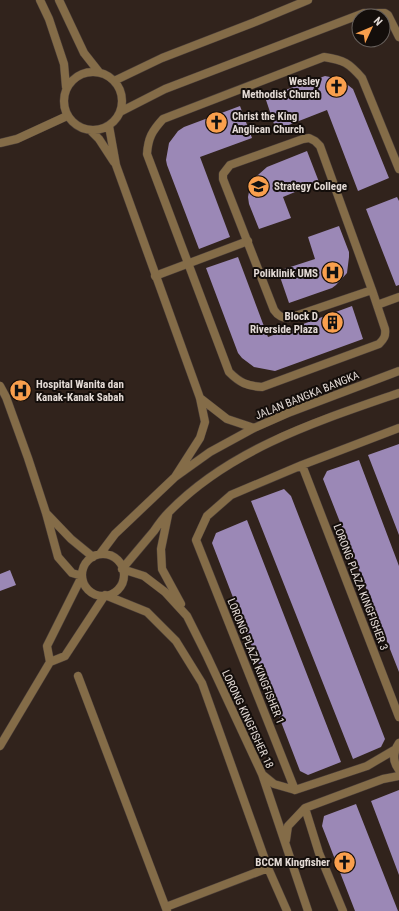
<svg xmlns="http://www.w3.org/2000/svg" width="399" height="911" font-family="'Roboto Condensed',sans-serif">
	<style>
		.building { fill: #9b88b6 }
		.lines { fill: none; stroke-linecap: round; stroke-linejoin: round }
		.lane-casing { stroke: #4d403a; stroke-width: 9 }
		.street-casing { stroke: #4d403a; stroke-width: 9 }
		.lane { stroke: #846c48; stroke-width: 8 }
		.street { stroke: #846c48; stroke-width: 8 }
		.labels { text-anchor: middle; stroke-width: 4; stroke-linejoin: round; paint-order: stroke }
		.poi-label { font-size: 11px; font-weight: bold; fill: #e3dad5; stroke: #140e0b; text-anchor: end }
		.street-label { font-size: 11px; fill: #e3dad5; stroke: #140e0b }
	</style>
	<rect width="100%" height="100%" fill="#31231c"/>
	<path class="building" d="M325,76l15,3 13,10 36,89 -31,13 -31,-81 -51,20 -11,-33z
		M240,106l12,32 -52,19 30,80 -31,12 -32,-84 -1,-5 3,-17 9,-12 6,-4z
		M307,151l12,31 -36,15 8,21 -32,11 -10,-25 -1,-7 3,-16 16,-14z
		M397,197l2,4v84l-3,1 -30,-77z
		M339,226l10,26v5l-2,16 -11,12 -4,3 -43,15 -11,-32 37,-12 -7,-22z
		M238,257l30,80 84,-31 11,33 -88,32 -21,-4 -12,-9 -4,-5 -32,-85z
		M399,444v91l-31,-80z
		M359,460l40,106v106l-76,-193 4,-8z
		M284,489l7,7 94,243 -4,8 -28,12 -102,-258z
		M247,520l94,242 -33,13 -8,-4 -88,-228 4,-10z
		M10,570l6,15 -16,6v-17z
		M399,790v85l-28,-74z
		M356,804l42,107h-43l-33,-85 2,-10z"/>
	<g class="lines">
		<defs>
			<path id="lane" d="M309,138l6,3 5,5 52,144 -83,28c-7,0 -11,-2 -15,-8l-51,-131v-5l7,-9 73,-26z
				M0,143l17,-4 50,-23
				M155,276l93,-35
				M372,290l13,39c1,7 -1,10 -6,15l-117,43c-15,-1 -22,-4 -33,-15l-82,-218c1,-16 5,-23 16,-35l161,-62c20,3 25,6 38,21l37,91
				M377,305l22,-8"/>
			<path id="street" d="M40,0l9,19 15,45 2,23
				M59,0l25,53 15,19
				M64 101a29 29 0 1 1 58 0a29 29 0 1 1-58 0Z
				M114,81l48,-23 93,-36 53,-22
				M120,112l45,-23 199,-76h21l3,2 11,22
				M109,126l7,39 84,233 5,24 -5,16 -25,39
				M91,131l8,8 15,23
				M0,386l6,11 22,61 18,55 12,44 14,16 10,3 -35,70 3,16
				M200,398l27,21 27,9
				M302,465l97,252
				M47,514l24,25 22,18
				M168,515l-7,34 1,20 19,35
				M100,554l15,-20 60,-57 35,-25 44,-24 34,-15 111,-42
				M82 575a21 21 0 1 1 42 0a21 21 0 1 1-42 0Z
				M78,676l89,235
				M399,743c-6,9 -7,18 0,27
				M0,746l50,-84 15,-6 40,-61 42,17 29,29 26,42 66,185 19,43
				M263,775l11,9 21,6 72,-24 29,-17
				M295,790l-99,-250 11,-24 24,-21 71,-30 97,-37
				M305,808l14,45 24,58
				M286,840l2,-14 17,-18 78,-29 16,-3
				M166,907l102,-39
				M308,911l-46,-137 -55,-118 -20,-40 -22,-24 -21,-16 -22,-7c11,-13 21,-25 32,-38 4,-6 9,-13 15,-19 61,-63 149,-91 230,-119"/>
		</defs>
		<use href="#lane" class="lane-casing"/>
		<use href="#street" class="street-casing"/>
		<use href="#lane" class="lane"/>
		<use href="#street" class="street"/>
	</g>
	<defs>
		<symbol id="church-disc" viewBox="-11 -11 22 22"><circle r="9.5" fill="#f99f4d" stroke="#140e0b"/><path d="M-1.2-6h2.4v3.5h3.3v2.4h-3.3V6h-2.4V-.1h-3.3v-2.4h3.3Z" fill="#111"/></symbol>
		<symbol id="university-disc" viewBox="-11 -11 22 22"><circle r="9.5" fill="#f99f4d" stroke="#140e0b"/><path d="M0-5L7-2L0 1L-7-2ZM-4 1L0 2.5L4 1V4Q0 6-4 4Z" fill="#111"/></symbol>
		<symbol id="hospital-disc" viewBox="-11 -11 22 22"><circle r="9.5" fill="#f99f4d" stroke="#140e0b"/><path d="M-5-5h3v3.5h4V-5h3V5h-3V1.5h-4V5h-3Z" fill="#111"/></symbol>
		<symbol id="building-disc" viewBox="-11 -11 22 22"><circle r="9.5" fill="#f99f4d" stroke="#140e0b"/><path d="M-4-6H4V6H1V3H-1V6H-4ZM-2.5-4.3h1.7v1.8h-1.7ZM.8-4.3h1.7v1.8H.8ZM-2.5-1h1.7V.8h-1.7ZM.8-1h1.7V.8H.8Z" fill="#111"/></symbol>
	</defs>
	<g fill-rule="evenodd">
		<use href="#church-disc" x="324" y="74" width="25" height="25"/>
		<use href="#church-disc" x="204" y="110" width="25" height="25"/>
		<use href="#university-disc" x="246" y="174" width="25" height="25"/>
		<use href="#hospital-disc" x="320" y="260" width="25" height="25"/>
		<use href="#building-disc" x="320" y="310" width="25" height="25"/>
		<use href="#hospital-disc" x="8" y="378" width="25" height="25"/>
		<use href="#church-disc" x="332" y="850" width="25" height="25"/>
	</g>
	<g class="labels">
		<g class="poi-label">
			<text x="320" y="85">Wesley<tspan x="320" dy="13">Methodist Church</tspan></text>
			<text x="232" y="120" text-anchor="start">Christ the King<tspan x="232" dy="13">Anglican Church</tspan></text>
			<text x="274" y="190" text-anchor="start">Strategy College</text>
			<text x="318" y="277">Poliklinik UMS</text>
			<text x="318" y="320">Block D<tspan x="318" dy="13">Riverside Plaza</tspan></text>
			<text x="36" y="388" text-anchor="start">Hospital Wanita dan<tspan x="36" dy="13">Kanak-Kanak Sabah</tspan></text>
			<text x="330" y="866">BCCM Kingfisher</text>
		</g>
		<g class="street-label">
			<text transform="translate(307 395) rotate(-22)" y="4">JALAN BANGKA BANGKA</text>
			<text transform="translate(361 587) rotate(69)" y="4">LORONG PLAZA KINGFISHER 3</text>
			<text transform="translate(256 661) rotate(68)" y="4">LORONG PLAZA KINGFISHER 1</text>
			<text transform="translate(248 719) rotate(65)" y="4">LORONG KINGFISHER 18</text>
		</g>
	</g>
	<g transform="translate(371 28) rotate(46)"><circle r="19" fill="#140e0b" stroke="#67605c"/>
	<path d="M0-3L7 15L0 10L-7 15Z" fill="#f99f4d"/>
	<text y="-6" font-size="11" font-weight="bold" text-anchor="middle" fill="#e3dad5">N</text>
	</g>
</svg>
